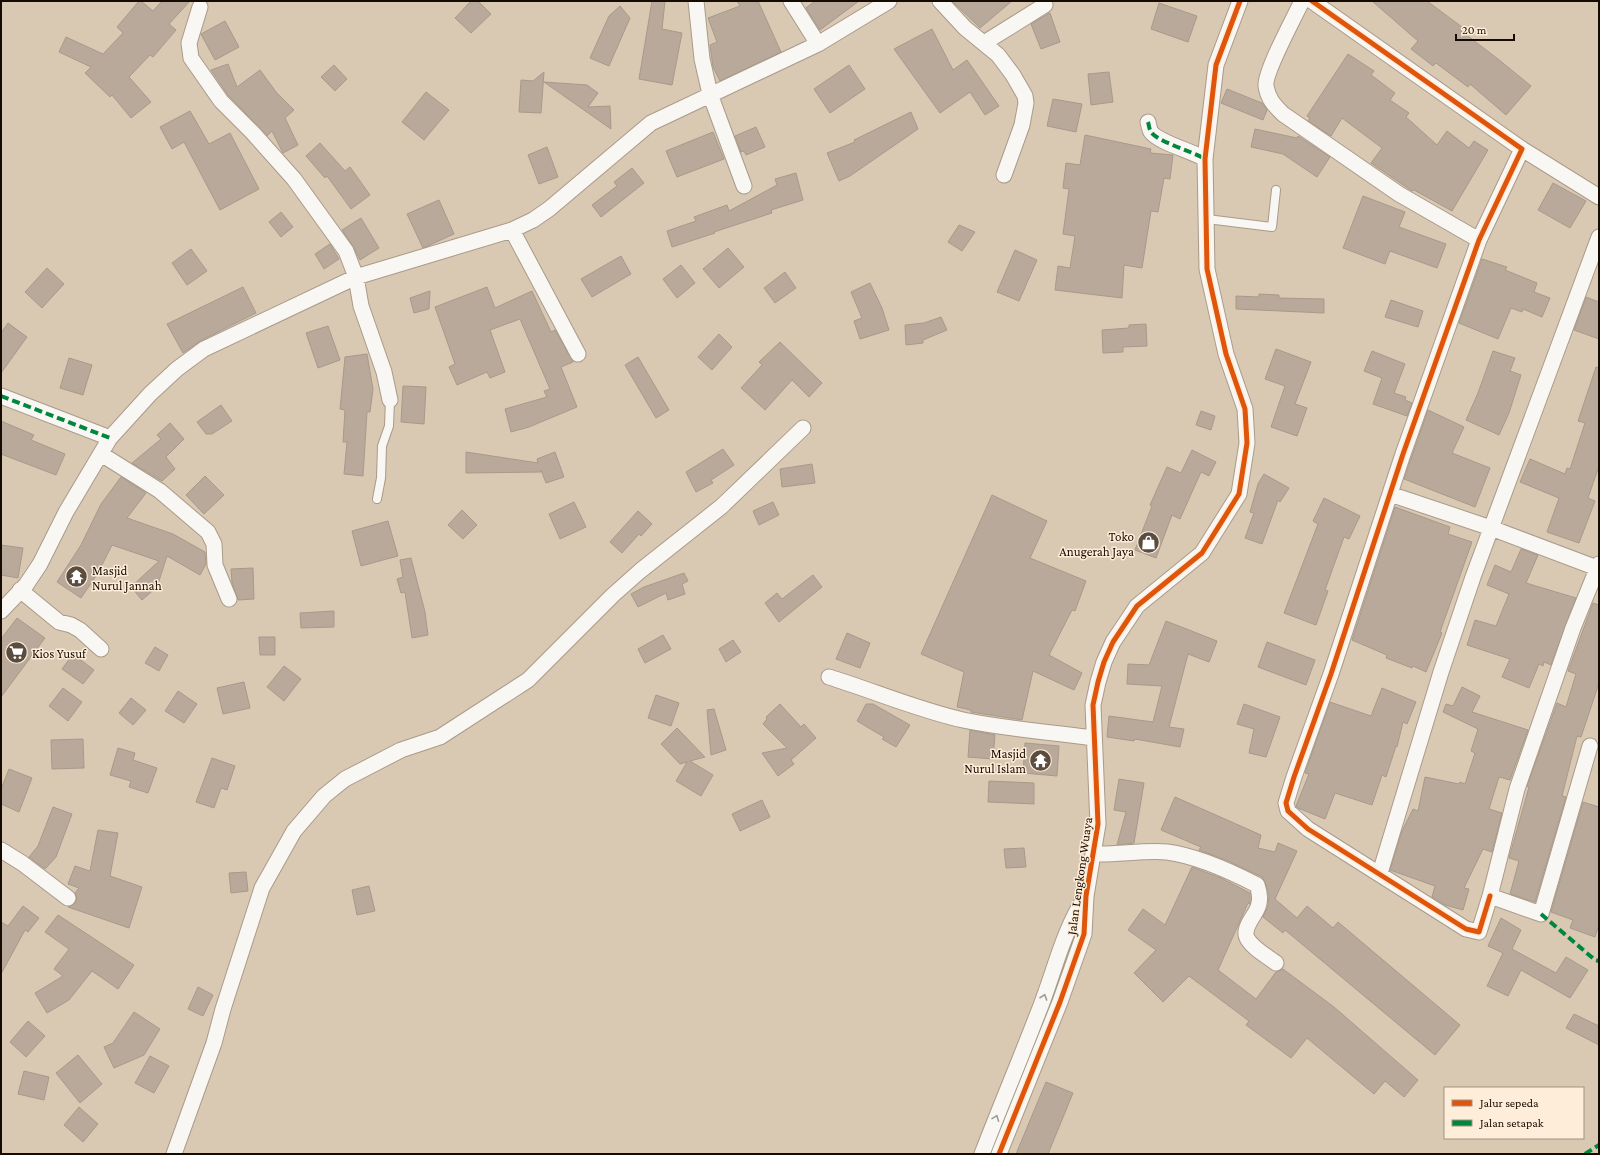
<svg xmlns="http://www.w3.org/2000/svg" width="1600" height="1155" font-family="'Crimson Pro',serif">
	<style>
		.building { fill: #b9a99a; stroke: #a9998a }
		.lines { fill: none; stroke-linecap: round; stroke-linejoin: round }
		.service-casing { stroke: #a99b8a; stroke-width: 10 }
		.minor-casing { stroke: #a99b8a; stroke-width: 17 }
		.service { stroke: #f9f7f3; stroke-width: 8 }
		.minor { stroke: #f9f7f3; stroke-width: 15 }
		.quiet { stroke: #00873e; stroke-width: 4; stroke-dasharray: 8 4; stroke-linecap: butt }
		.cycleway-casing { stroke: #feedd9; stroke-width: 8 }
		.cycleway { stroke: #de550b; stroke-width: 5 }
		.oneway { stroke: #9e9992 }
		.labels { text-anchor: middle; stroke-width: 3; stroke-linejoin: round; paint-order: stroke }
		.poi-label { font-size: 13px; fill: #160b01; stroke: #feedd9; text-anchor: end }
		.street-label { font-size: 13px; fill: #160b01; stroke: #feedd9 }
	</style>
	<rect width="100%" height="100%" fill="#d9c8b2"/>
	<path class="building" d="M139,1h2l12,10 9,-10h28l-21,23 7,6 -23,27 -3,-2 -21,22 22,25 -20,16 -19,-23 -2,2 -25,-24 6,-6 -32,-15 7,-15 37,17 20,-21 -6,-6z
		M471,1h7l13,13 -20,19 -16,-15z
		M652,1h13l-3,28 20,4 -10,52 -33,-6z
		M737,1h21l23,51 -61,29 -7,-14 -3,-22 7,-3 -9,-24 32,-12z
		M815,1h44l-39,29 -14,-22z
		M952,1h60l-32,27z
		M1372,1h55l35,26 -2,3 38,29 33,27 -25,29 -36,-31 -2,3 -32,-24 -3,3 -22,-17 7,-8z
		M1159,3l38,13 -9,26 -37,-13z
		M620,6l10,12 -21,48 -19,-8 19,-42z
		M1050,13l10,29 -19,7 -10,-25z
		M225,21l14,26 -24,13 -14,-26z
		M932,29l21,41 14,-10 32,46 -14,9 -15,-23 -30,21 -46,-64z
		M1348,54l26,17 -3,4 24,18 -5,7 19,13 -3,4 31,28 10,-14 22,17 5,-7 14,9 -36,61 -38,-21 -2,1 -41,-28 11,-15 -40,-30 -11,18 -23,-15 2,-3 -3,-2z
		M228,64l9,23 23,-17 16,22 18,18 -9,8 13,27 -15,8 -11,-22 -5,5 -39,-41 -17,-25z
		M334,65l13,14 -12,12 -14,-14z
		M849,65l16,24 -35,24 -16,-24z
		M544,72l-3,41 -22,-1 2,-32 12,1z
		M1109,72l4,30 -22,3 -3,-31z
		M544,82l43,3 11,8 -10,14 22,-1 1,23z
		M1227,89l35,14 5,7 -4,10 -42,-17z
		M426,92l23,18 -25,30 -22,-18z
		M1053,99l29,5 -6,28 -29,-6z
		M190,111l19,33 21,-11 29,56 -39,21 -36,-68 -12,7 -12,-22z
		M911,112l7,17 -68,47 -11,5 -12,-28 28,-11 -1,-2z
		M756,127l9,20 -19,8 -2,-4 -3,1 -6,-16z
		M1255,129l42,9 1,-2 32,21 -13,20 -34,-23 -32,-7z
		M713,132l11,27 -47,18 -11,-26z
		M1085,135l66,14 -1,4 23,2 -3,24 -6,-1 -6,34 -7,-1 -9,57 -18,-3 -2,33 -67,-8 3,-24 12,2 5,-32 -12,-2 6,-45 -6,-1 3,-25 14,2z
		M320,143l25,28 5,-4 20,28 -19,14 -24,-33 -2,2 -19,-22z
		M547,147l11,30 -19,7 -11,-29z
		M632,168l12,15 -43,34 -9,-12 25,-19 -3,-4z
		M796,173l7,27 -32,10 1,3 -58,19 1,1 -43,14 -5,-16 29,-10 -2,-4 33,-12 2,6 48,-26 -2,-6z
		M1553,183l33,18 -16,27 -32,-18z
		M1363,196l42,16 -6,15 47,17 -9,24 -47,-17 -5,13 -42,-16z
		M439,200l15,34 -31,14 -16,-34z
		M281,212l12,15 -12,10 -12,-15z
		M361,218l18,30 -19,12 -7,-14 -11,-16z
		M959,225l16,7 -13,19 -14,-9z
		M330,244l9,15 -15,10 -9,-15z
		M728,248l16,19 -25,21 -16,-19z
		M191,249l16,22 -20,14 -15,-22z
		M1015,250l22,10 -18,41 -22,-9z
		M621,256l10,18 -39,23 -11,-18z
		M1482,259l25,8 -2,3 32,13 -3,9 16,6 -8,19 -19,-8 -1,3 -11,-4 -13,31 -39,-16z
		M681,265l14,18 -18,15 -14,-19z
		M47,268l17,16 -22,24 -17,-16z
		M785,272l11,16 -21,15 -11,-15z
		M870,283l12,25 7,22 -29,9 -6,-18 8,-3 -11,-26z
		M243,287l13,26 -56,28 -17,12 -16,-29z
		M487,287l8,21 37,-17 19,41 4,-2 18,32 -12,5 16,40 -48,20 -18,5 -6,-23 42,-12 -3,-6 6,-2 -30,-70 -30,11 15,42 -15,6 -3,-6 -30,13 -8,-18 6,-3 -20,-57z
		M430,291l-1,18 -15,4 -4,-15z
		M1259,294l20,1v3l45,1v14l-88,-4v-13l23,1z
		M1586,297l13,5v37l-25,-9z
		M1391,300l32,11 -5,16 -33,-10z
		M941,317l6,13 -24,10v3l-17,2 -1,-20 19,-2z
		M8,323l19,14 -26,36v-40z
		M1146,324l1,22 -24,1v5l-20,1 -1,-23 27,-2v-3z
		M328,326l12,34 -22,8 -12,-35z
		M719,334l13,13 -20,23 -14,-13z
		M780,342l42,41 -13,14 -17,-17 -27,30 -24,-22 21,-23 -3,-3z
		M1276,349l35,13 -16,42 12,4 -10,28 -26,-9 14,-41 -20,-7z
		M1372,351l33,13 -11,29 12,4 -1,3 7,3 -5,13 -34,-12 9,-26 -18,-7z
		M1493,351l22,7 -5,13 11,4 -12,38 -10,22 -33,-15 12,-27z
		M367,354l6,35 -3,23h-3l-4,64 -19,-2 3,-32h-4l2,-32 -5,-1 5,-52z
		M638,357l31,53 -13,8 -31,-53z
		M69,358l23,7 -9,30 -23,-7z
		M1596,367l3,1v98l-11,32 7,3 -16,42 -32,-11 12,-34 -39,-16 10,-23 35,15 2,-6 3,1 15,-46 -7,-2z
		M403,386l23,1 -2,37 -23,-2z
		M221,405l11,16 -20,13h-6l-9,-12z
		M1428,410l36,17 -12,26 38,15 -15,39 -71,-28z
		M1201,411l14,5 -4,14 -15,-5z
		M1,421l33,14 -3,5 34,14 -9,21 -55,-21z
		M170,423l14,16 -18,18 9,12 -13,12 -30,-18 29,-24 -4,-4z
		M723,449l11,16 -23,15 2,3 -17,9 -10,-20z
		M1192,450l24,12 -7,14 -8,-4 -21,47 -8,-4 -16,43 -21,-8 17,-44 -2,-1 17,-38 14,6z
		M466,452l72,11 -1,-4 18,-7 9,25 -18,6 -5,-13v2l-75,1z
		M812,464l3,19 -33,4 -2,-18z
		M1264,474l25,14 -9,14 -2,-2 -16,44 -17,-6 9,-25 -4,-1 8,-28z
		M205,476l19,19 -20,19 -18,-19z
		M121,477l25,16 -19,25 46,16 32,18 1,12 -6,11 -33,-19 -10,31 -15,13 -11,-13 28,-26 -47,-16 -14,28 -17,25 -24,-16 24,-37 20,-41z
		M992,495l55,26 -17,37 56,23 -11,30 -3,-1 -23,45 33,18 -8,17 -41,-19 -11,49 -51,-8v-2l-14,-3 7,-35 -43,-18z
		M1324,498l36,18 -11,23 -5,-2 -19,53 3,1 -12,34 -32,-12 34,-89 -5,-3z
		M574,502l12,25 -26,12 -11,-25z
		M773,502l6,13 -20,10 -6,-14z
		M1395,507l55,20 -2,7 24,8 -32,90 2,1 -16,39 -13,-6 -1,2 -26,-10 1,-3 -35,-15z
		M462,510l15,15 -14,14 -15,-14z
		M638,511l14,13 -11,12 -2,-2 -17,19 -12,-11z
		M388,521l10,35 -37,10 -9,-35z
		M1,545l22,3 -5,30 -17,-3z
		M1521,549l17,6 -12,28 50,15 -25,67 -7,-3 -1,4 -4,-2 -10,24 -27,-11 8,-18 -43,-14 8,-25 21,6 13,-32 -22,-9 8,-20 16,7z
		M411,558l14,54 3,23 -16,3 -7,-46 -4,1 -4,-14 6,-2 -3,-17z
		M253,568l1,31 -16,1 -6,-18 -1,-13z
		M684,573l4,8 -6,3 3,10 -17,6 -2,-7 -28,14 -7,-13 13,-7z
		M813,575l9,12 -43,35 -14,-19 12,-10 5,6z
		M1593,603l6,2v78l-18,54 -4,-1 -15,60 4,1 -31,105 -25,-8 9,-33 -10,-3 20,-71 -2,-1 30,-83 9,4 10,-33 -8,-3z
		M334,611v16l-33,1 -1,-15z
		M17,618l28,20 -44,59v-58z
		M1166,621l51,20 -8,21 -21,-8 -19,73 15,2 -4,18 -45,-8 -1,2 -27,-4 2,-21 44,6 9,-36 -35,-2 1,-20 21,1z
		M847,633l23,10 -10,25 -24,-9z
		M663,635l8,14 -26,14 -7,-14z
		M259,637h16v18h-15z
		M733,640l8,12 -15,10 -7,-13z
		M1267,642l48,18 -9,25 -48,-18z
		M155,647l13,8 -9,16 -14,-8z
		M73,654l21,16 -11,14 -21,-15z
		M284,666l17,13 -17,22 -17,-14z
		M244,682l6,26 -27,6 -6,-26z
		M1462,687l18,9 -8,16 56,18 -18,50 -11,-3 -10,32 13,4 -10,39 -9,-3 -19,39 5,1 -6,21 -18,-5 -13,-8 3,-11 -45,-16 12,-39 11,-22 5,2 7,-34 34,7 1,-2 5,2 10,-31 -4,-2 7,-22 -35,-17 3,-8 7,2z
		M63,688l19,14 -14,19 -19,-15z
		M1382,688l34,14 -9,22 -4,-2 -6,25 -1,-1 -10,31 -4,-2 -10,30 -37,-12 -10,26 -27,-11 -2,-2 13,-32 -4,-1 25,-71 41,14z
		M178,691l19,13 -13,19 -19,-12z
		M656,695l23,8 -8,23 -23,-8z
		M131,698l15,12 -13,15 -14,-12z
		M780,704l21,23 3,-3 12,14 -25,22 3,4 -16,12 -16,-23 25,-5 -24,-24 4,-5 -1,-2z
		M866,704h7l37,21 -14,22 -14,-8 2,-2 -27,-16z
		M1244,704l36,13 -14,40 -17,-4 5,-24 -17,-5z
		M714,709l12,41 -15,5 -4,-45z
		M677,728l28,29 -15,4 23,14 -12,21 -25,-15 11,-19 -7,2 -19,-20z
		M970,730l25,5 -2,24 -25,-2z
		M83,739l1,29 -32,1 -1,-29z
		M1025,743l34,3 -2,30 -34,-3z
		M118,748l17,5 -2,7 24,8 -9,25 -19,-6 2,-6 -21,-6z
		M212,758l23,8 -8,24 -6,-2 -7,20 -18,-6z
		M9,769l23,9 -13,34 -18,-8v-15z
		M1119,779l25,4 -10,60 -17,2 9,-33 -12,-2z
		M989,781l45,2v21l-46,-2z
		M1175,797l86,38 -3,13 17,4 3,-9 19,8 -22,48 22,19 10,-12 26,22 5,-6 122,103 -25,30 -150,-125 -2,3 -20,-16 5,-11 1,-10 -4,-14 -3,-5 -34,-16 -29,-11 2,-3 -40,-17z
		M762,800l8,17 -30,14 -8,-17z
		M1583,802l16,5v118l-4,12 -25,-9 3,-8 -22,-8z
		M53,807l19,7 -16,43 -11,12 -16,-12 9,-11z
		M98,830l20,3 -8,43 32,11 -13,41 -61,-21 7,-4 2,-4 -2,-6 4,-5 -11,-4 7,-18 15,5z
		M1024,848l2,19 -20,1 -2,-19z
		M1192,867l29,11 29,15v11l-2,-1 -30,67 38,29 20,-27 7,-3 51,38 84,73 -14,17 -19,-16 -11,13 -67,-56 -16,20 -45,-33 3,-4 -60,-45 -26,26 -29,-29 22,-23 -28,-20 15,-21 22,16z
		M246,872l2,19 -17,2 -2,-20z
		M369,886l6,25 -18,4 -5,-25z
		M23,906l16,12 -11,14 -3,-2 -24,44v-52l7,4z
		M58,915l76,50 -16,24 -26,-18 -23,29 -22,13 -12,-20 28,-17 -9,-7 15,-20 -24,-17z
		M1501,918l20,12 -9,19 44,24 10,-16 22,13 -18,28 -49,-28 -13,26 -21,-10 16,-33 -15,-7z
		M198,987l15,8 -10,21 -15,-7z
		M134,1012l26,17 -16,26 -30,13 -10,-21 9,-4z
		M1574,1014l25,12v19l-33,-17z
		M28,1021l17,15 -19,21 -16,-15z
		M78,1055l24,29 -22,19 -24,-30z
		M150,1056l19,10 -15,27 -19,-10z
		M24,1071l25,6 -5,23 -26,-6z
		M1046,1082l27,11 -25,61h-32z
		M79,1107l19,17 -15,18 -19,-17z"/>
	<g class="lines">
		<defs>
			<path id="service" d="M1207,219l65,8 4,-37
				M377,499l4,-21 1,-32 7,-20 1,-26"/>
			<path id="minor" d="M696,1l6,58 8,35 34,92
				M791,1l27,43
				M940,1l25,27 33,27 15,20 12,21 1,7 -4,22 -18,50
				M1302,1c-7,15 -38,72 -36,85 2,13 8,19 17,28l116,80 80,46
				M1312,1l210,148 -43,91 -76,214 -72,220 -37,103 -8,26 2,8 20,18 158,100 13,3 11,-36
				M200,7l-11,36 2,15 30,43 32,32 41,46 52,72 10,26 5,29 23,66 6,28
				M984,43l61,-38
				M1148,122c1,3 1,7 3,10 7,10 41,19 54,27
				M1522,149l77,48
				M512,230l66,124
				M1,396l109,42
				M101,454l59,37 48,41 6,12 1,21 14,34
				M1390,494l101,34 106,40
				M20,590l39,32 12,3 9,5 21,19
				M1,611l25,-26 14,-21 26,-52 44,-74 40,-44 27,-25 27,-20 152,-72 156,-47 21,-10 16,-11 102,-86 167,-79 71,-43
				M829,677c45,14 89,33 134,43 43,9 87,12 130,18
				M1590,746l-49,168 -51,-18 27,-107 56,-161 26,-64
				M1,850l21,13 46,35
				M1093,854c25,1 50,-4 74,-2 31,4 63,19 90,33 3,8 4,14 1,22 -3,9 -16,21 -11,31 5,10 20,18 29,25
				M1380,873l61,-201 32,-95 126,-340
				M174,1154l40,-111 9,-34 39,-121 32,-57 30,-35 21,-17 56,-29 39,-13 88,-57 85,-85 27,-24 82,-65 81,-78
				M982,1154c18,-47 38,-94 56,-141 16,-39 24,-81 48,-117
				M999,1154l61,-152 24,-68 2,-38 12,-72 -5,-119 5,-23 6,-20 9,-20 24,-36 65,-53 37,-59 8,-51 -2,-34 -19,-55 -19,-85 -2,-110 11,-94 24,-64"/>
		</defs>
		<use href="#service" class="service-casing"/>
		<use href="#minor" class="minor-casing"/>
		<use href="#service" class="service"/>
		<use href="#minor" class="minor"/>
		<path class="quiet" d="M1148,122c1,3 1,7 3,10 7,10 41,19 54,27
			M1,396l109,42
			M1541,914l54,46 4,1
			M1585,1154l14,-9"/>
		<defs>
			<path id="cycleway" d="M1312,1l210,148 -43,91 -76,214 -72,220 -37,103 -8,26 2,8 20,18 158,100 13,3 11,-36
				M999,1154l61,-152 24,-68 2,-38 12,-72 -5,-119 5,-23 6,-20 9,-20 24,-36 65,-53 37,-59 8,-51 -2,-34 -19,-55 -19,-85 -2,-110 11,-94 24,-64"/>
		</defs>
		<use href="#cycleway" class="cycleway-casing"/>
		<use href="#cycleway" class="cycleway"/>
	</g>
	<defs><path id="oneway-chevron" d="M-2-3.5L2.5 0L-2 3.5" fill="none" stroke-width="1.6" stroke-linecap="round" stroke-linejoin="round"/></defs>
	<g class="oneway">
		<use href="#oneway-chevron" transform="translate(1044 997) rotate(-71)"/>
		<use href="#oneway-chevron" transform="translate(996 1118) rotate(-69)"/>
	</g>
	<defs>
		<symbol id="shop-disc" viewBox="-11 -11 22 22"><circle r="9.5" fill="#5a4d3f" stroke="#feedd9"/><path d="M-5-2.5h2.3a2.7 3.5 0 0 1 5.4 0H5L5.5 6h-11ZM-1.5-2.5h3a1.5 2.3 0 0 0-3 0Z" fill="#fff"/></symbol>
		<symbol id="temple-disc" viewBox="-11 -11 22 22"><circle r="9.5" fill="#5a4d3f" stroke="#feedd9"/><path d="M0-6L5-2H3V0L6.5 2.5H4V6H1.5V3h-3V6H-4V2.5H-6.5L-3 0V-2H-5Z" fill="#fff"/></symbol>
		<symbol id="supermarket-disc" viewBox="-11 -11 22 22"><circle r="9.5" fill="#5a4d3f" stroke="#feedd9"/><path d="M-6-5.5h2.5l.6 2H6L4.5 2H-2.5L-4.4-4H-6ZM-1.5 3.2a1.3 1.3 0 1 0 .1 0ZM3 3.2a1.3 1.3 0 1 0 .1 0Z" fill="#fff"/></symbol>
	</defs>
	<g fill-rule="evenodd">
		<use href="#shop-disc" x="1136" y="530" width="25" height="25"/>
		<use href="#temple-disc" x="64" y="564" width="25" height="25"/>
		<use href="#supermarket-disc" x="4" y="640" width="25" height="25"/>
		<use href="#temple-disc" x="1028" y="748" width="25" height="25"/>
	</g>
	<g class="labels">
		<g class="poi-label">
			<text x="1134" y="541">Toko<tspan x="1134" dy="15">Anugerah Jaya</tspan></text>
			<text x="92" y="575" text-anchor="start">Masjid<tspan x="92" dy="15">Nurul Jannah</tspan></text>
			<text x="32" y="658" text-anchor="start">Kios Yusuf</text>
			<text x="1026" y="758">Masjid<tspan x="1026" dy="15">Nurul Islam</tspan></text>
		</g>
		<g class="street-label">
			<text transform="translate(1079 876) rotate(-82)" y="5">Jalan Lengkong Wuaya</text>
		</g>
	</g>
	<rect width="1600" height="1155" fill="none" stroke="#160b01" stroke-width="4"/>
	<rect x="1444" y="1087" width="140" height="52" fill="#feedd9" stroke="#a19383"/>
	<rect x="1452" y="1100" width="20" height="6" fill="#de550b" stroke="#a19383"/>
	<text x="1480" y="1107" font-size="12" fill="#160b01">Jalur sepeda</text>
	<rect x="1452" y="1120" width="20" height="6" fill="#00873e" stroke="#a19383"/>
	<text x="1480" y="1127" font-size="12" fill="#160b01">Jalan setapak</text>
	<path d="M1456 34v6h58v-6" fill="none" stroke="#160b01" stroke-width="2"/>
	<text x="1462" y="34" font-size="12" fill="#160b01" stroke="#feedd9" stroke-width="3" paint-order="stroke">20 m</text>
</svg>
